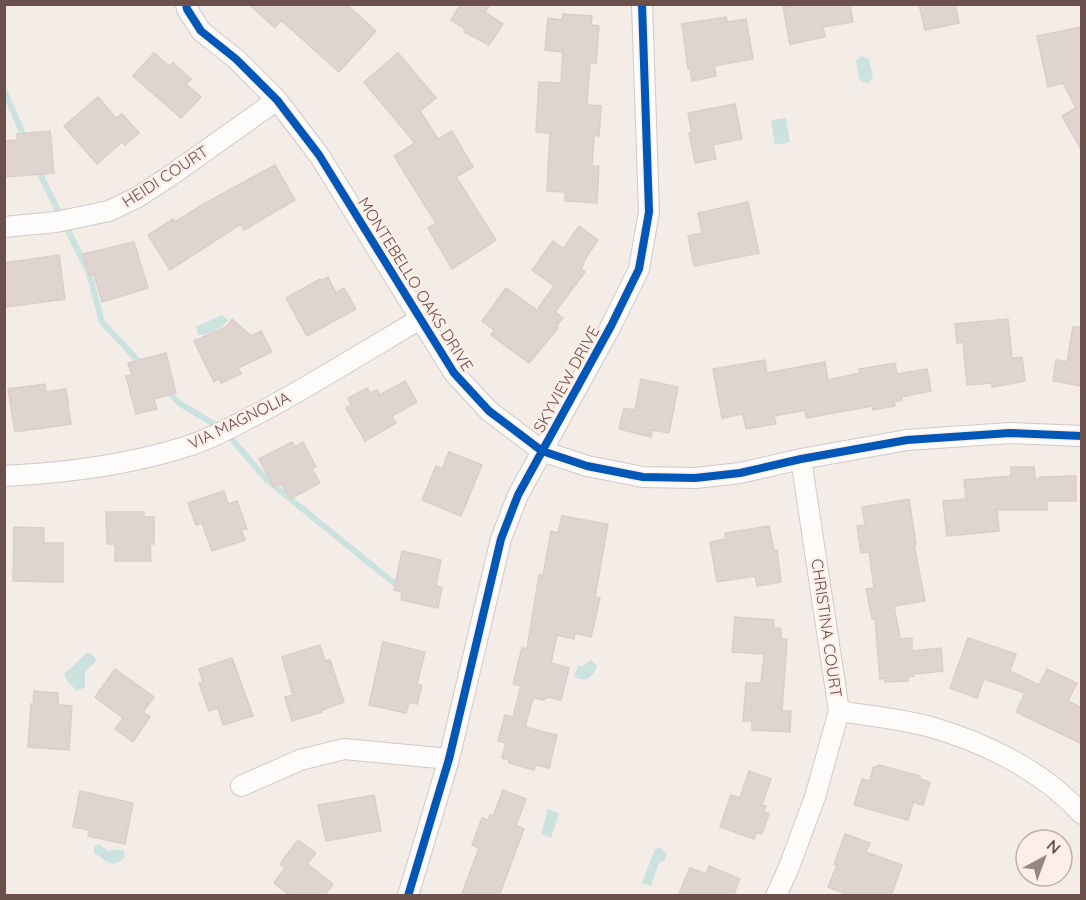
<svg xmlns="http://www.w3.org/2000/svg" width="1086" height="900" font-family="Quicksand,sans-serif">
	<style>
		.water { fill: #cbe2df }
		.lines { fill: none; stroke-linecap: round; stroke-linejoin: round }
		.stream { stroke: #cbe2df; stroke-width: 6 }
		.building { fill: #dfd4d0; stroke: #dbceca; stroke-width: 1.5 }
		.minor-casing { stroke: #d2c9c6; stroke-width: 22 }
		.minor { stroke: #fdfcfb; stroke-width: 20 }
		.cycleway-casing { stroke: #fcefe7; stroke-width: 11 }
		.cycleway { stroke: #0057b8; stroke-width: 8 }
		.labels { text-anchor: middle; stroke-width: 5; stroke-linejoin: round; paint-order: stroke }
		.street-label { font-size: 16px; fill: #6c504c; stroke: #fcefe7 }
	</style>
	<rect width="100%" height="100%" fill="#f3ece7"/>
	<path class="water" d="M861,56l8,3 4,17 -4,7 -7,-1 -3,-3 -3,-18z
		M786,118l4,24 -15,3 -4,-25z
		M222,315l6,5c-5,8 -21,16 -30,15l-2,-8z
		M88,652l7,5 1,4 -11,11v15l-8,4 -10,-10 -3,-7z
		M591,660l6,6c-4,11 -11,17 -23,11l4,-11h5z
		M548,809l11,4 -8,25 -10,-4z
		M98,844l11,7 8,-2 7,2 1,6c-15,13 -17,4 -31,-4v-6z
		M661,848l6,7 -3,6 -5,2 -8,23 -9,-3 13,-34z"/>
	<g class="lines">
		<path class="stream" d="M4,90l21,49
			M37,168l52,105 13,49 40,43
			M166,389l13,14 45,27 42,49 134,109"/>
	</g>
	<path class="building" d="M249,4h97l30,27 -37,41 -58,-52 -6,8z
		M461,4h29l-5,8 18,12 -14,21 -25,-13 1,-3 -14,-9z
		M793,4h57l3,18 -30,5 2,10 -35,7 -7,-37z
		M919,4h36l4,19 -34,7z
		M563,14l29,2 -1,9 8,1 -3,37h-6l-3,42 14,1 -2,30 -5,-1 -2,31h7l-2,37 -32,-2v-9l-18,-1 3,-58 -14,-1 3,-50 22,1 2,-31 -18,-2 3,-32 14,2z
		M726,17l1,5 19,-3 7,40 -39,7 2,10 -24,5 -2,-12h-2l-6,-45z
		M1082,27v124l-20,-35 14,-8 -13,-25 -15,4 -11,-51z
		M154,53l15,13 4,-3 18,16 -5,5 15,13 -20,21 -48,-42z
		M398,53l38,45 -16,13 18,28 14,-8 21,36 -17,10 40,63 -44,29 -24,-41 8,-5 -42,-67 21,-13 -51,-61z
		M98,97l18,21 6,-4 17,19 -14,12 -3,-3 -25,22 -33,-38z
		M735,104l7,35 -29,6 3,14 -21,4 -6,-30h3l-4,-20z
		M50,131l4,42 -50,4v-36l13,-1v-6z
		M275,165l20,35 -51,30 -3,-6 -71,46 -22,-35 25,-16 2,3 27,-17z
		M748,202l11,51 -65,13 -6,-30 14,-3 -4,-20z
		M579,226l19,14 -15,22 1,1 -3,5 4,4 -30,40 8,6 -7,9 2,1 -29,35 -38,-28 3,-5 -12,-9 24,-33 31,22 17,-24 -22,-16 21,-29 10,8z
		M134,242l14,46 -46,14 -8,-28 -5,1 -6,-21z
		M59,255l6,44 -59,8 -2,-44z
		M328,277l8,16 8,-5 12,21 -49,27 -21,-38 34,-19 1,2z
		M232,319l19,17 10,-5 11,21 -34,16 3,6 -20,9 -2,-5 -5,4 -20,-41 32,-14z
		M1008,319l4,39 10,-1 3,24 -33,6v-4l-25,2 -4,-43 -6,1 -2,-19z
		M1073,327h9v59l-29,-5 3,-21 11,2z
		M166,353l10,40 -22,6 3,10 -21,5 -10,-38 6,-1 -4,-12z
		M765,360l2,13 58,-11 3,18 32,-7 -1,-4 36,-6 2,11 30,-5 4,22 -30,6 1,3 -8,2 1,4 -22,4 -1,-4 -66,12 -1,-8 -31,6 2,8 -30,5 -3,-15 -21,4 -9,-49z
		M641,379l37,8 -9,46 -17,-3 -1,7 -32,-8 5,-21 11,2z
		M405,381l12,21 -25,14 4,7 -31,18 -19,-33 5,-3 -3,-7 19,-10 3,5 7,-3 3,5z
		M45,384l1,8 20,-3 5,35 -56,8 -7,-43z
		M292,442l3,5 8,-5 13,25 -4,2 8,14 -30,16 -9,-16 -7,4 -15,-28z
		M449,452l33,13 -21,51 -39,-16 14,-34 6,3z
		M1011,467h23l1,12h5v-2l36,-1v25h-29v9h-50l2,21 -52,5 -4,-35 23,-2 -2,-19 47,-4z
		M224,491l4,13 9,-3 10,28 -6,1 4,10 -33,11 -10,-28 -6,2 -8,-22z
		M909,499l7,45 -2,1 11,56 -31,5 6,33 12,-1v13l29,-3 2,23 -29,3v2l-6,1v4l-23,1v-4l-5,1 -5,-61 -3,1 -6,-30 8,-1 -5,-36 -8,1 -4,-27 8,-1 -3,-18z
		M106,512h38v5h10v27h-4l1,17h-36v-17h-8z
		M562,516l46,8 -13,73 5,1 -9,39 -16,-4 -1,6 -17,-4 -6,28 18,5 -8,32 -12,-3 -6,3 -10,-2 -8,29 32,8 -8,33 -13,-3 -2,5 -25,-7v-3l-7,-2 4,-15 -8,-2 7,-26 8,2 8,-31 -8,-2 9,-36 5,1 12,-74 4,1 8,-45 7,2z
		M769,526l5,25 3,-1 4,32 -24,4 -2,-10 -38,6 -7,-40 16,-3 -1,-6z
		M14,527l30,1v15h19v39l-50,-1z
		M402,551l39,9 -5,26 6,1 -4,21 -37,-8 1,-8 -8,-2z
		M735,617l39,3v8l7,1v10h6l-5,72h9l-1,21 -38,-2v-9h-9l3,-38h15l3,-29 -32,-2z
		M968,638l48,16 -6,17 29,14 8,-16 30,14 -9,18 14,7v36l-66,-32 9,-19 -41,-14 -7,19 -27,-10z
		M383,642l42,10 -8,32 5,2 -5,18 -8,-2 -3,11 -37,-8z
		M320,645l5,16 5,-1 14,42 -22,8v2l-30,9 -7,-24 8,-2 -11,-38z
		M232,658l21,58 -30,9 -5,-17 -9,3 -10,-28 4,-1 -4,-13z
		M115,669l39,28 -11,15 7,5 -17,25 -18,-13 8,-11 -28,-21z
		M34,691l24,2v12l14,1 -3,44 -41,-3 3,-43h2z
		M879,765l41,11v3l10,3 -7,23 -10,-3 -5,18 -54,-15 8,-26 8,2 3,-13z
		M749,771l22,8 -9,26 4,1 -2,6 5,2 -7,20 -6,-1 -2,6 -34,-12 11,-32 9,3z
		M503,790l23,9 -10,26 8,4 -25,67h-38l18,-48 -7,-3 10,-27 6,2 2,-5 3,1z
		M80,791l53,12 -8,41 -37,-8 1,-6 -16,-3z
		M374,795l7,36 -55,10 -8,-36z
		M845,834l25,9 -4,9 36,13 -11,31h-40l-23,-9 9,-22 -3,-1z
		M298,840l18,13 -9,11 26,20 -9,12h-33l-17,-13 11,-15 -5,-4z
		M709,866l31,13 -7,17h-55l12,-28 16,6z"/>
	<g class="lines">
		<defs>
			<path id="minor" d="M186,4l1,5 14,22 35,28 41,41 42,55 135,218 35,38 53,40 45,15 56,11 52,1 45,-5 61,-14 106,-19 103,-7 72,3
				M4,227l52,-5 53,-11 29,-14 32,-21 107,-76
				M4,476c63,-3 125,-11 184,-30 26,-8 51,-23 75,-35 53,-29 105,-61 157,-92
				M839,711c31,5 62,8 92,16 55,16 112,44 151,87
				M241,786l59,-26 44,-11 105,10
				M408,896l41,-137 52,-220 17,-44 93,-169 28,-57 10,-57 -7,-208
				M776,896l13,-29 26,-70 24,-86 -38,-252"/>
		</defs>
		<use href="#minor" class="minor-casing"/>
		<use href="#minor" class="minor"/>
		<defs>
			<path id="cycleway" d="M186,4l1,5 14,22 35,28 41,41 42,55 135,218 35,38 53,40 45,15 56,11 52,1 45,-5 61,-14 106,-19 103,-7 72,3
				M408,896l41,-137 52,-220 17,-44 93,-169 28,-57 10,-57 -7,-208"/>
		</defs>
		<use href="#cycleway" class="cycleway-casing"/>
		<use href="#cycleway" class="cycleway"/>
	</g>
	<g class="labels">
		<g class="street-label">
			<text transform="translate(165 176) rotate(-33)" y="6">HEIDI COURT</text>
			<text transform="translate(416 284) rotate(58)" y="6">MONTEBELLO OAKS DRIVE</text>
			<text transform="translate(566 379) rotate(-61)" y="6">SKYVIEW DRIVE</text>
			<text transform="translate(239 420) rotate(-26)" y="6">VIA MAGNOLIA</text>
			<text transform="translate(827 628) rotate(82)" y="6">CHRISTINA COURT</text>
		</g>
	</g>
	<rect width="1086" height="900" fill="none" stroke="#6c504c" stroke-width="12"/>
	<g transform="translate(1044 858) rotate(41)"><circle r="28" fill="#fcefe7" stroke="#c2afa9" stroke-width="1.5"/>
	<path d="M0-4.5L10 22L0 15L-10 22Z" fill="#9b8782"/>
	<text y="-9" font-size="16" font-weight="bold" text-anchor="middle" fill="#6c504c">N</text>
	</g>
</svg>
